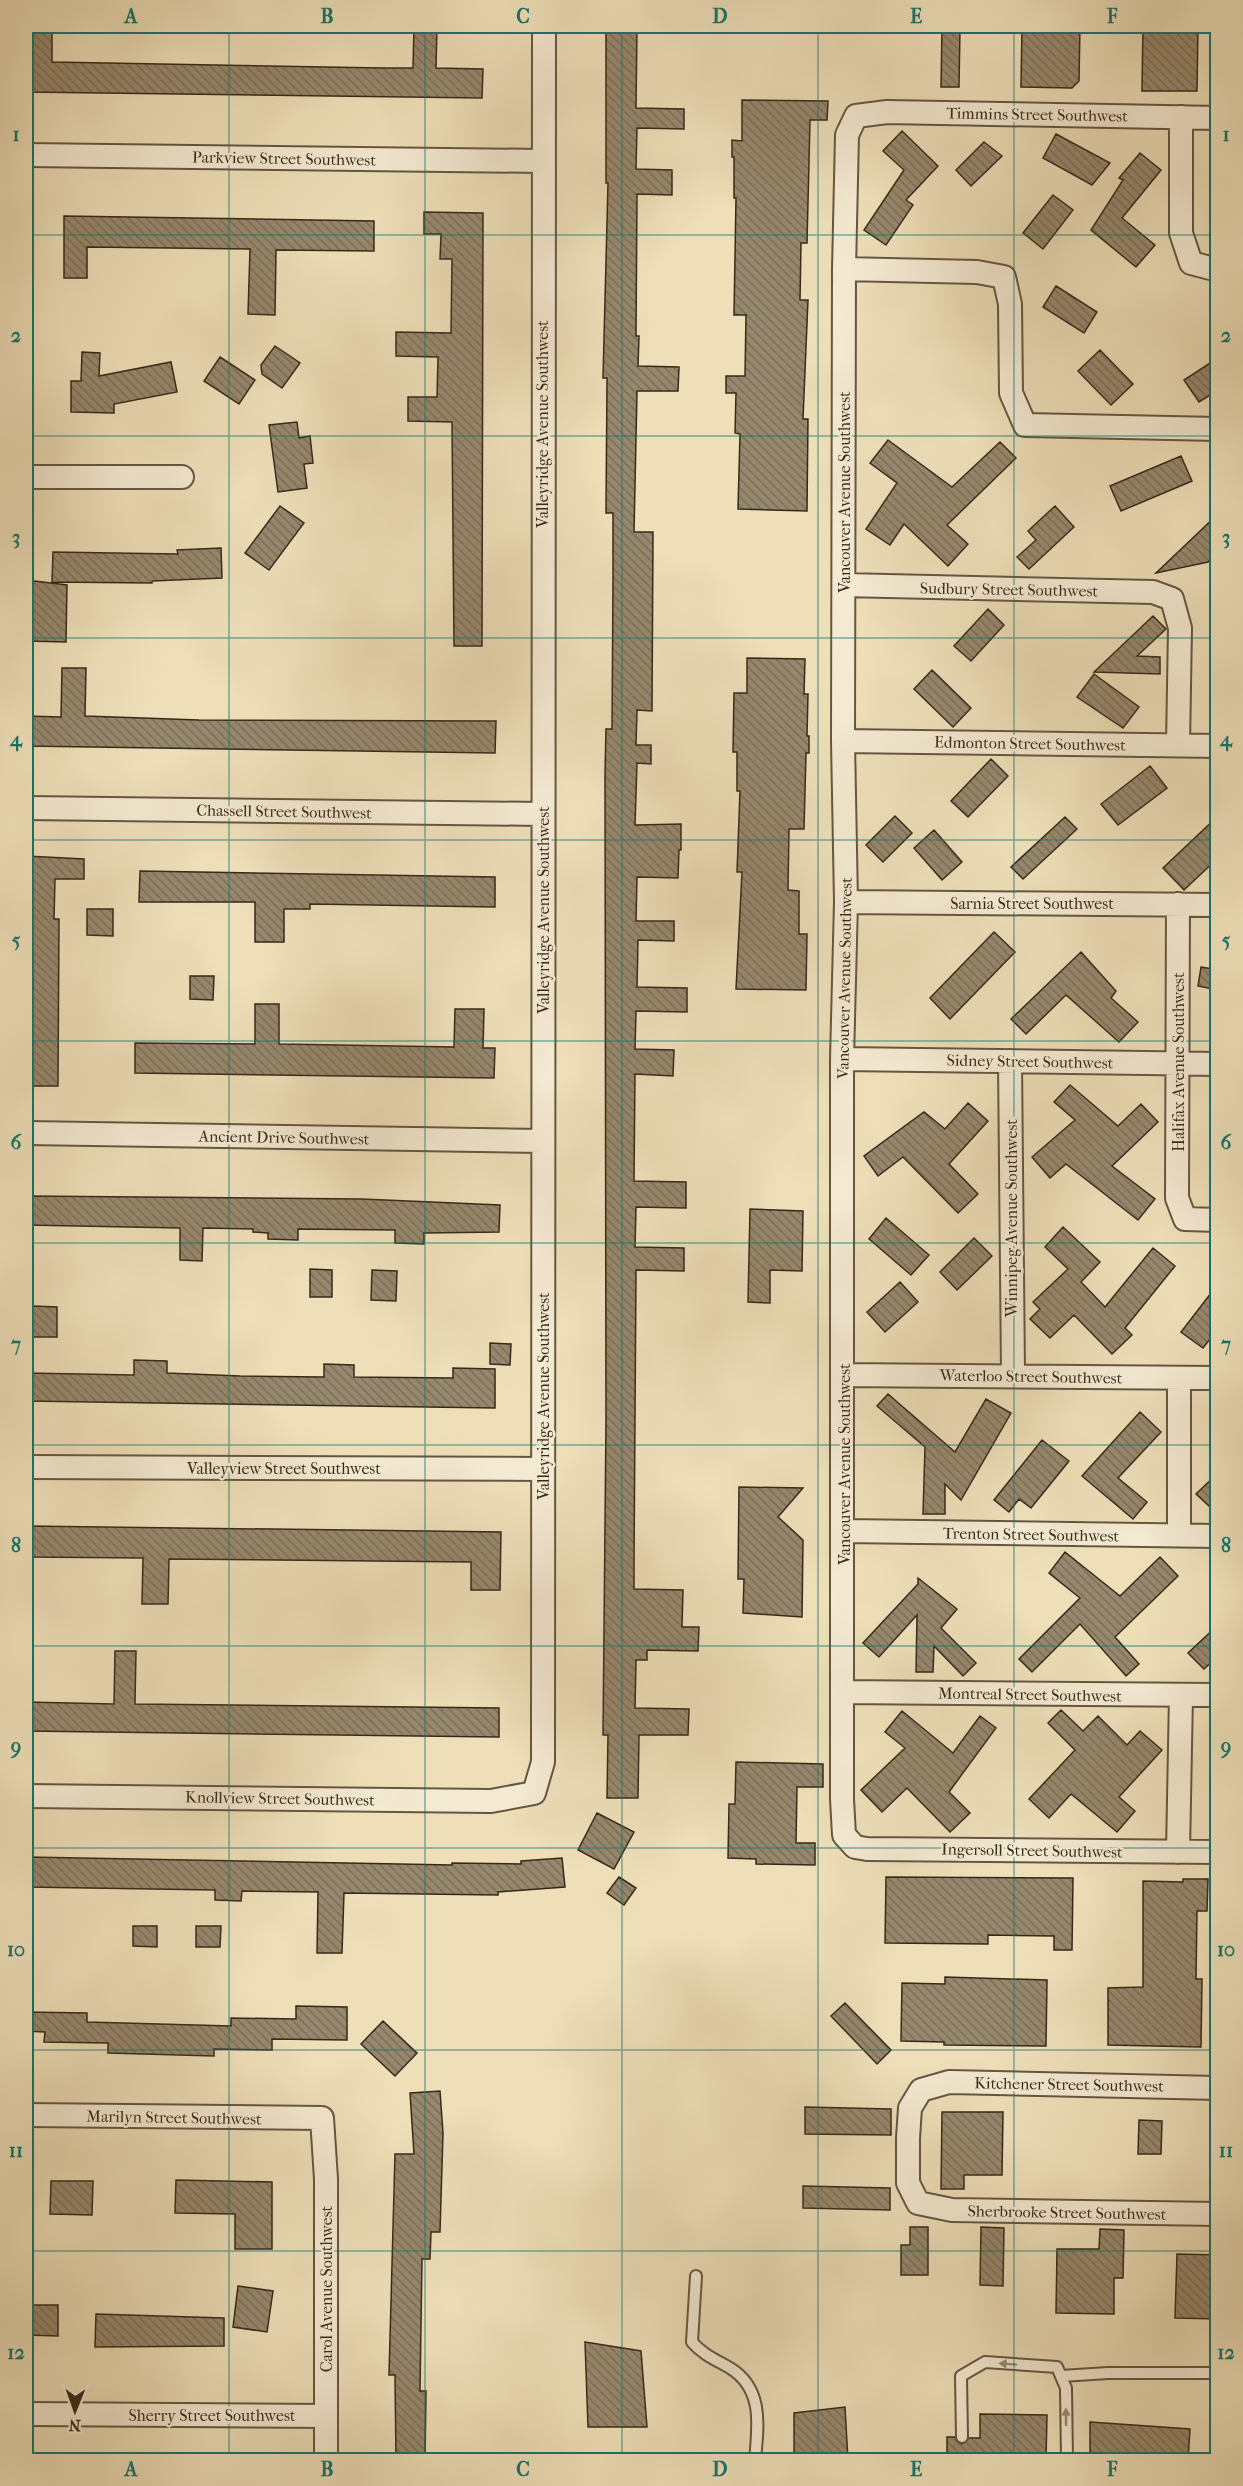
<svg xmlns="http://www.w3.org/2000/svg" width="1243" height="2486" font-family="'IM FELL French Canon',serif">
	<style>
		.building { fill: url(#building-back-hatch); stroke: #37291a; stroke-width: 1.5 }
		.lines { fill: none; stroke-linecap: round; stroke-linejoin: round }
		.service-casing { stroke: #655642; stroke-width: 14 }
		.minor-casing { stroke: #655642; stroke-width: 26 }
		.service { stroke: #f4ead2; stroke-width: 10 }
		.minor { stroke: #f4ead2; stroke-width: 22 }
		.oneway { fill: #968a76 }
		.grid { fill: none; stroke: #0f766e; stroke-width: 1.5; stroke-opacity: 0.55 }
		.labels { text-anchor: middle; stroke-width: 5; stroke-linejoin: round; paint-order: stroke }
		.street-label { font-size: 16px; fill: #37291a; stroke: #f4ead2 }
		.neatline { fill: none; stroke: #0f766e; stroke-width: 2 }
		.grid-label { font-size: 20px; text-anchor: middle; font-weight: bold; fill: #0f766e }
	</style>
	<defs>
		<pattern id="building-back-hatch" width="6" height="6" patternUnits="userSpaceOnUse" patternTransform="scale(1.5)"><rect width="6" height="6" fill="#96886d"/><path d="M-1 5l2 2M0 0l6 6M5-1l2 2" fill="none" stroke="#7b6f59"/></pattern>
	</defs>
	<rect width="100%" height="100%" fill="#eedfb9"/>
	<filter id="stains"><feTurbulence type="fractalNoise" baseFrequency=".00333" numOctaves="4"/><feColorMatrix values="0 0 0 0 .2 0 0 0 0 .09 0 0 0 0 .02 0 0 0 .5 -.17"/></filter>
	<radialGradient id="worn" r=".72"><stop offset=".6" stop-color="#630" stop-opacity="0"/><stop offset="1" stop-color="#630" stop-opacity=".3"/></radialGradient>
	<path class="building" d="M28,26l24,1v35l331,6h30l1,-42h23l-1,42 47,1 -1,29 -456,-6z
		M606,26h31l-1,82 48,1v20l-47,-1 -1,41 36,1v25l-35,-1 -1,142h3l-1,30 41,1 -1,24h-41l-3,141h19l-1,179 -15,-1 -1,35h15v19l-14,-1 -2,62 46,-1v26h-2l-1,28 -41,-1 -1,44h38v20l-36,-1 -1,47 50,1v24l-51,-1 -1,38 39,1 -1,26 -38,-2 -1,107 52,1v26l-50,-1 -1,40 49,1v23l-48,-1 -2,295v24l49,1 -1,37h17l-1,24 -51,-1v10h-11l-1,48 54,1 -1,26h-49l-1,63h-31l1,-63h-5l3,-314 -1,-647 1,-45h6l1,-148v-68h-7l1,-135h-4l5,-195h-2z
		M1022,26h58l-1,55 -7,7 -51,-1z
		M1143,26h55l-1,65h-55z
		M942,29h18l-1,58h-18z
		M742,100l86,1 -1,19h-17l-3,123h-6l-1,57h8l-5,119h5l-1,92 -69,-2 2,-75 -5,-1 1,-40h-10v-17h19l1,-61h-12l2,-117h-2v-41h-2v-17l10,1z
		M902,131l36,35 -32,34 7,5 -27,40 -22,-15 40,-60 -21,-19z
		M1056,134l54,29 -18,22 -49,-27z
		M984,142l18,14 -31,30 -15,-16z
		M1140,153l21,17 -39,48 33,27 -19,22 -45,-37 32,-50 -4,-2z
		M1053,195l20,15 -30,39 -20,-16z
		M424,212l59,1 -1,433h-28l-2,-224 -44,-1v-24h29l1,-40 -42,-1v-24l55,1 1,-74h-12l1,-25h-17z
		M64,216l310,5v30l-98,-1 -1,65 -27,-1 2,-65 -163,-2v31h-23z
		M1056,286l41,26 -13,21 -41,-26z
		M275,346l25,17 -18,25 -20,-14 -1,-9z
		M1100,350l33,34 -22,21 -33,-34z
		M82,352l18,1 -1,23 72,-14 6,30 -63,12v9l-43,-1v-31h10z
		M220,357l35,23 -16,24 -35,-23z
		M1218,358v32l-19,12 -15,-22z
		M297,422l2,16 11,-2 3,27 -9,1 3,24 -29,4 -9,-67z
		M888,440l64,47 48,-45 16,16 -69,67 21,19 -20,22 -44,-42 -14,21 -24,-16 31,-46 -27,-20z
		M1181,456l11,25 -71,30 -11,-25z
		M280,506l24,17 -35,47 -24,-17z
		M1055,506l19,21 -45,42 -12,-12 19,-17 -8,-9z
		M1218,514v39l-10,9 -52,11z
		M221,548l1,30 -70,3v2l-100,-1 1,-30 125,2 -1,-4z
		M26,580l41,5 -1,57 -40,-1z
		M988,609l16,16 -33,36 -17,-15z
		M1153,616l13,13 -29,27 23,1v17l-66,-2z
		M747,658l58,1 -1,35h4l-1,42h2v17h-3l-2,76h-15l-1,61 11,1v43h8l-1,56 -70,-1 6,-117h-5l3,-81h-3v-39h-4l1,-59h13z
		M62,668h24l-1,48 114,4 297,1 -1,32 -469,-7v-30l35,1z
		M932,670l39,38 -18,19 -39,-38z
		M1094,674l45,33 -16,21 -46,-31z
		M991,759l17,17 -40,41 -17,-16z
		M1150,766l17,22 -49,37 -17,-21z
		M895,816l17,17 -29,29 -17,-17z
		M1218,816v42l-34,32 -21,-22z
		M1065,817l12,12 -54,50 -12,-12z
		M934,830l28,32 -20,18 -28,-32z
		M26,856l58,3v20h-29l-1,40h5l-1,167h-30z
		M140,871l355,6v30l-185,-3v5h-26v33h-29v-40h-116z
		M87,909h26v27l-26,-1z
		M994,932l21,20 -65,67 -20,-21z
		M1081,952l35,39 -5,7 27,24 -19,20 -53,-47 -40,39 -15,-15z
		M1201,967l17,3v20l-20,-4z
		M190,976h24l-1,24 -23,-1z
		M255,1004h24v40l175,3 1,-38h29l-1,39h12l-1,30 -359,-5v-30l120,1z
		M1070,1085l48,41 23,-22 17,18 -46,44 43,33 -17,21 -72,-56 -16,14 -18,-21 43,-37 -21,-18z
		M968,1103l20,18 -39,43 29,30 -20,19 -55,-56 -25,19 -14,-20 60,-44 21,17z
		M26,1196l336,3 138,6 -1,27 -75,1v11l-29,-1v-13l-97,-1v11l-30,-1v-6l-15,-1v-3l-50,-1 -1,33 -22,-1v-32l-154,-3z
		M750,1209l53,2 -1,60 -32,-1v33l-22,-1z
		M886,1218l43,37 -18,20 -42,-36z
		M1063,1227l37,35 -19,20 24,25 48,-59 22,18 -50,62 7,7 -20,19 -38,-39 -24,23 -20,-19 10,-10 -7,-7 35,-33 -23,-22z
		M974,1238l18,18 -35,34 -17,-18z
		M310,1269l22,1v27h-22z
		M372,1270l25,1 -1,30 -25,-1z
		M900,1282l18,20 -33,30 -18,-20z
		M1218,1284v45l-15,19 -22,-16z
		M33,1306l24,1v30h-24z
		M490,1343l21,1 -1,21 -20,-1z
		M134,1360l33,1v12l73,3 84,1v-13l30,1v12l99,1v-10l42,1v39l-469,-7v-28l108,2z
		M888,1394l67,58 31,-53 25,14 -50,87 -16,-16v30h-22l2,-67 -48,-41z
		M1140,1412l21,20 -43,46 29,24 -14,17 -51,-43z
		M1042,1440l27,21 -38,47 -12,-9 -10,13 -15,-12z
		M1218,1473v25l-9,8 -13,-12z
		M739,1487l64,1 -25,29 25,23 -1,77 -59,-4 1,-34h-6z
		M27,1526l474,6 -1,58h-29v-28l-302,-3 -1,45h-26l1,-46 -116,-1z
		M1065,1552l55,44 40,-39 18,19 -63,61 24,27 -13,12 -46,-52 -48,48 -13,-13 61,-61 -31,-25z
		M918,1578l39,31 -16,19 35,35 -13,13 -29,-30 -1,26h-17l1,-57 -38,42 -16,-14 55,-59z
		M1218,1625v31l-14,13 -16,-16z
		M115,1651h21l-1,53 364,4v29l-473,-6v-29l88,2z
		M1061,1710l22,21 15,-15 29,29 13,-14 22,19 -43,47 16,14 -18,21 -46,-38 -22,24 -20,-19 46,-49 -27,-27z
		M902,1711l51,42 27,-37 16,12 -47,64 21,21 -20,19 -43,-44 -25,24 -21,-22 44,-42 -20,-16z
		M736,1762l87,2v23h-26l-1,56h19v22l-59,-1v-5l-28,-1 1,-54h6z
		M597,1813l37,19 -20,37 -36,-19z
		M26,1857l426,8v-2l69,1v-3l41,-3 3,29 -67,5v3l-154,-2 -2,60h-25l1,-61 -76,-1 -1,10 -26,-1v-10l-189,-3z
		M619,1877l17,11 -12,17 -17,-12z
		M886,1877l187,1 -1,72h-18v-14l-66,-1v9l-103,-1z
		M1183,1879h25l-1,32h-10l-1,68h6l-1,68 -93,-2v-57l35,-1v-106l40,1z
		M133,1926h24v21l-24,-1z
		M196,1926h25l-1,21h-24z
		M945,1977l102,3 -1,66 -102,-1v-3l-43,-1 1,-58 43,1z
		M845,2003l46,47 -14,14 -46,-48z
		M296,2006l51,1v33l-75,-1v11l-58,-1v7l-106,-3v-10l-64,-1 1,-10 -19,-1v-19l61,1v9l144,4v-8l65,1z
		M383,2021l34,32 -22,23 -34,-32z
		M440,2091l3,42 -3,99h-9l-1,27h-8l-2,132h6l-1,69h-29l-1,-85h-6l6,-221h19l-4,-61z
		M805,2107l86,2v26l-86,-1z
		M942,2112h61l-1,63h-38v14h-23z
		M1139,2120l23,1 -1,33h-23z
		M176,2180l96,2v67h-37v-35l-60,-1z
		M51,2181h42l-1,34 -42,-1z
		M803,2186l87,2v22l-87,-2z
		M910,2227h18v48h-27v-30h9z
		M981,2227l23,1 -1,58 -23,-1z
		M1100,2229l24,1 -1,48h-9v36l-58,-1 1,-64h42z
		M1177,2254l41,1v64l-43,-1z
		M238,2286l35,5 -6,41 -34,-5z
		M26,2305h32v31l-32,-1z
		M96,2314l128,4v28l-129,1z
		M585,2342l56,9 6,76h-59z
		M845,2407l3,53h-54v-47z
		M980,2414l67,1 -1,45h-99v-23h8l7,7 7,-6h11z
		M1090,2422l100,7 -2,31h-98z"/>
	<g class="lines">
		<defs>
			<path id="service" d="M696,2276l-4,66c10,12 24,18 38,26 34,21 28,58 25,92
				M1061,2376l47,-3h110
				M962,2437l-1,-61 24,-14 72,5 9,21 1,72"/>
			<path id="minor" d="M1181,117v116l10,30 27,7
				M1218,118l-331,-6 -31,4 -9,19 -3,134 -1,472 3,161 -4,157v740l2,36 11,12 12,2 351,3
				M26,155l516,6
				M844,269l133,3 27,5 6,27 1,89 14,32 193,4
				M26,477h156
				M844,585l309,7 19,7 8,29 -2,117
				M843,741l375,5
				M26,808l516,6
				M846,902l372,3
				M1178,904l-1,294 8,21 33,1
				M842,1059l376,5
				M1010,1061l3,314
				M26,1133l517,8
				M844,1375l374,3
				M26,1467l517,2
				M844,1531l374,5
				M1179,1535v-157
				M843,1692l375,3
				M26,1796l465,5 43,-8 9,-31 1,-1736
				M1178,1852l3,-157
				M1218,2088l-269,-6 -28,8 -11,18 -2,30v45l10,20 34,7 266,4
				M26,2115l296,3 4,61v281
				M26,2414l300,2"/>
		</defs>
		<use href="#service" class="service-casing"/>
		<use href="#minor" class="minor-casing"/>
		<use href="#service" class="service"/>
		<use href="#minor" class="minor"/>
	</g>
	<defs><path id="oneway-solid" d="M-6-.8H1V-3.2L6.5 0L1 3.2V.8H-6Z" transform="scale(1.5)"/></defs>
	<g class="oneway">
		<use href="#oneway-solid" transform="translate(1008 2364) rotate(-176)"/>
		<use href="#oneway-solid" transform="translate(1066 2417) rotate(-90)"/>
	</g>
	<path class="grid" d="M229,26v2434M425,26v2434M622,26v2434M818,26v2434M1014,26v2434M26,235h1192M26,436h1192M26,638h1192M26,840h1192M26,1041h1192M26,1243h1192M26,1445h1192M26,1646h1192M26,1848h1192M26,2050h1192M26,2251h1192"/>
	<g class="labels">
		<g class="street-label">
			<text transform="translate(1037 114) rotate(1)" y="6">Timmins Street Southwest</text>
			<text transform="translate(284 158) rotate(1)" y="6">Parkview Street Southwest</text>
			<text transform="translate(542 424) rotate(-90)" y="6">Valleyridge Avenue Southwest</text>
			<text transform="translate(844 492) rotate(-90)" y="6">Vancouver Avenue Southwest</text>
			<text transform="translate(1009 589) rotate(1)" y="6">Sudbury Street Southwest</text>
			<text transform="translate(1030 743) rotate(1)" y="6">Edmonton Street Southwest</text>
			<text transform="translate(284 811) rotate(1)" y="6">Chassell Street Southwest</text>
			<text x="1032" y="909">Sarnia Street Southwest</text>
			<text transform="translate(543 910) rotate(-90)" y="6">Valleyridge Avenue Southwest</text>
			<text transform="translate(844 978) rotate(-89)" y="6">Vancouver Avenue Southwest</text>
			<text transform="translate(1030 1061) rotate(1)" y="6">Sidney Street Southwest</text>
			<text transform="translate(1178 1062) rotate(-90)" y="6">Halifax Avenue Southwest</text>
			<text transform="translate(284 1137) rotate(1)" y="6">Ancient Drive Southwest</text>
			<text transform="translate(1011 1218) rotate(-90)" y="6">Winnipeg Avenue Southwest</text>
			<text transform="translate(1031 1376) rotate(1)" y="6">Waterloo Street Southwest</text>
			<text transform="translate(543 1396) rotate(-90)" y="6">Valleyridge Avenue Southwest</text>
			<text transform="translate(844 1464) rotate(-90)" y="6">Vancouver Avenue Southwest</text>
			<text x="284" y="1474">Valleyview Street Southwest</text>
			<text transform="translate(1031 1534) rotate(1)" y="6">Trenton Street Southwest</text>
			<text transform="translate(1030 1694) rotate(1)" y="6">Montreal Street Southwest</text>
			<text transform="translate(280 1798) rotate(1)" y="6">Knollview Street Southwest</text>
			<text transform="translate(1032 1850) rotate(1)" y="6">Ingersoll Street Southwest</text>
			<text transform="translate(1069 2084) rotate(1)" y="6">Kitchener Street Southwest</text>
			<text transform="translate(174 2117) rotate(1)" y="6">Marilyn Street Southwest</text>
			<text transform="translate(1067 2212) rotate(1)" y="6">Sherbrooke Street Southwest</text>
			<text transform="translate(326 2289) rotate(-90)" y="6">Carol Avenue Southwest</text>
			<text x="212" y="2421">Sherry Street Southwest</text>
		</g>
	</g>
	<rect width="1243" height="2486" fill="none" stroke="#eedfb9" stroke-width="66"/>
	<g transform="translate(75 2411) rotate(181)" stroke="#f4ead2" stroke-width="4.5" paint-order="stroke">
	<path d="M0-4.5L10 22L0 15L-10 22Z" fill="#37291a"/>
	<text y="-9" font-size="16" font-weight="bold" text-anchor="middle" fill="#37291a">N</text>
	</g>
	<rect x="33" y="33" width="1177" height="2420" class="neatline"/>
	<g class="grid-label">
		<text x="131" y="23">A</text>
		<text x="327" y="23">B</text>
		<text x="523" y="23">C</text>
		<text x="720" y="23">D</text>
		<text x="916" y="23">E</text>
		<text x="1112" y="23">F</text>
		<text x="16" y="141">1</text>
		<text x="1226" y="141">1</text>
		<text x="16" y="342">2</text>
		<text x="1226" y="342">2</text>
		<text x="16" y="544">3</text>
		<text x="1226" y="544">3</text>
		<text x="16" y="746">4</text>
		<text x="1226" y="746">4</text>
		<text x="16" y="947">5</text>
		<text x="1226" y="947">5</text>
		<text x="16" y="1149">6</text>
		<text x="1226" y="1149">6</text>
		<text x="16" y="1351">7</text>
		<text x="1226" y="1351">7</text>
		<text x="16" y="1552">8</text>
		<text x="1226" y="1552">8</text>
		<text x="16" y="1754">9</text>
		<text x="1226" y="1754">9</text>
		<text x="16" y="1956">10</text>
		<text x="1226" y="1956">10</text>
		<text x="16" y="2157">11</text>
		<text x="1226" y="2157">11</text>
		<text x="16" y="2359">12</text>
		<text x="1226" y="2359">12</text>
		<text x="131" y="2476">A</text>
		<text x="327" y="2476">B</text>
		<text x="523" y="2476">C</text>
		<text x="720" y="2476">D</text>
		<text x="916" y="2476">E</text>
		<text x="1112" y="2476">F</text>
	</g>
	<rect width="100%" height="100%" filter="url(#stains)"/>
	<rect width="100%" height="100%" fill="url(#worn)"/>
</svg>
